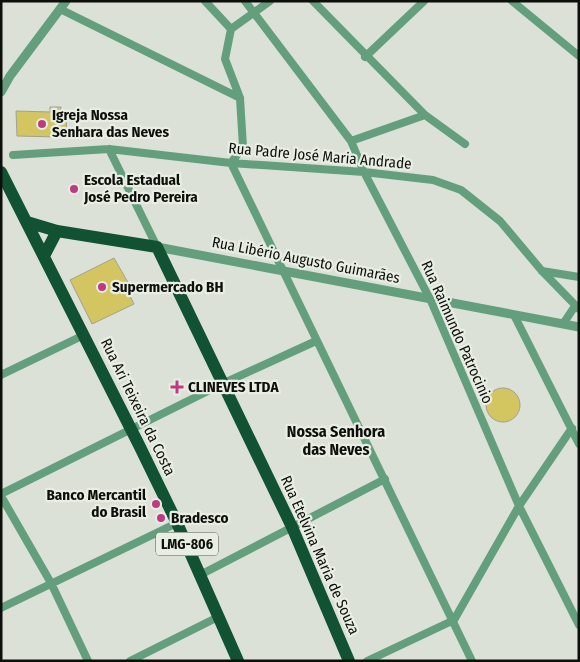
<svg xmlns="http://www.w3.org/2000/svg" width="580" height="662" font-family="'Fira Sans Condensed',sans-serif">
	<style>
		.building { fill: #d3c661; stroke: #a1a095 }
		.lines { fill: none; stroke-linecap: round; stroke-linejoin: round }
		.minor { stroke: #639f7c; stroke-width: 8 }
		.tertiary { stroke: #639f7c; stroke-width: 9 }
		.trunk { stroke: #105232; stroke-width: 12 }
		.poi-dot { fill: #bf3b81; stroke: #e9eee4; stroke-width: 2 }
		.labels { text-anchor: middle; stroke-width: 4.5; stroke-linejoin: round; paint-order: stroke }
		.shield { fill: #e9eee4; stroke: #4f524c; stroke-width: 1 }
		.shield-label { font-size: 14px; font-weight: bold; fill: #0d0f0b }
		.poi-label { font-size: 15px; font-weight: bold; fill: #0d0f0b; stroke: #e9eee4; text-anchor: start }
		.street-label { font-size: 15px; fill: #0d0f0b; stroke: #e9eee4 }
		.neighbourhood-label { font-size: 16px; font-weight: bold; fill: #0d0f0b; stroke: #e9eee4 }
	</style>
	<rect width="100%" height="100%" fill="#dce1d7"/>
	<path class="building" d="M50,107h11l-1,8 7,1 -1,16 -9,5 -40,-1 -1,-25 34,1z
		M114,258l20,35 -4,3 4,8 -42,20 -22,-44z
		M486 405a17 17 0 1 1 34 0a17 17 0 1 1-34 0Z"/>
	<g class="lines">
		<path class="minor" d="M205,1l26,28
			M245,1l106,140 13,31 67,129 88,205 60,119
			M313,1l112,114 40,29
			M512,1l67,55
			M62,10l178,88
			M365,57l59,-56
			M351,141l74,-26
			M109,149l48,98
			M13,155l96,-6 122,14 133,9 69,8 28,10 39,31 42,50 37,38
			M231,163l241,498
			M231,163l12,-16 -3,-49 -15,-39 6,-30 39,-28
			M542,271l37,6
			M515,317l64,127
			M563,324l12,-18
			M1,375l83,-40
			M1,494l221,-110 94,-43
			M1,496l50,87 37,78
			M200,575l185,-96
			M1,608l176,-85
			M130,661l88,-44
			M367,661l87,-41 65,-114 53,-78"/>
		<path class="tertiary" d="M1,92l9,-16 56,-75
			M157,247l422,80"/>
		<path class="trunk" d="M1,172l138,273 38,78 61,138
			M27,222l30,9 100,16 135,280 57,134
			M44,256l13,-25"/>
	</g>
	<g class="poi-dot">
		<circle cx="42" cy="124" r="5"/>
		<circle cx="74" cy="189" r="5"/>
		<circle cx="102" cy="287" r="5"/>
		<path d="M174.5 379.5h5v5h5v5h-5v5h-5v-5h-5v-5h5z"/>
		<circle cx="156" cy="504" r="5"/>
		<circle cx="161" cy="518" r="5"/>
	</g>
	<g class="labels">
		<rect class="shield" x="156" y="532.5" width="62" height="23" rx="4"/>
		<g class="shield-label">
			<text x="187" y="549">LMG-806</text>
		</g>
		<g class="poi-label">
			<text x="52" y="120">Igreja Nossa<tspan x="52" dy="17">Senhara das Neves</tspan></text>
			<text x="84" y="185">Escola Estadual<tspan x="84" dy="17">José Pedro Pereira</tspan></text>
			<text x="112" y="292">Supermercado BH</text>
			<text x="188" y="392">CLINEVES LTDA</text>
			<text x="146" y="500" text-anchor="end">Banco Mercantil<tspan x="146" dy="17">do Brasil</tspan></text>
			<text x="171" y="523">Bradesco</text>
		</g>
		<g class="street-label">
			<text transform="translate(320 156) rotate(5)" y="5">Rua Padre José Maria Andrade</text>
			<text transform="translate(306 260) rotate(11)" y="5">Rua Libério Augusto Guimarães</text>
			<text transform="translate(457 332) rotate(66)" y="5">Rua Raimundo Patrocinio</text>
			<text transform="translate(138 407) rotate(64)" y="5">Rua Ari Teixeira da Costa</text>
			<text transform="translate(320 555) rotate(66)" y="5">Rua Etelvina Maria de Souza</text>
		</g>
		<g class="neighbourhood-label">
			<text x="336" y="437">Nossa Senhora<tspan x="336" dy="18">das Neves</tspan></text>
		</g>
	</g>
	<rect width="580" height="662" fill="none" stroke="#0d0f0b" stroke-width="5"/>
</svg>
